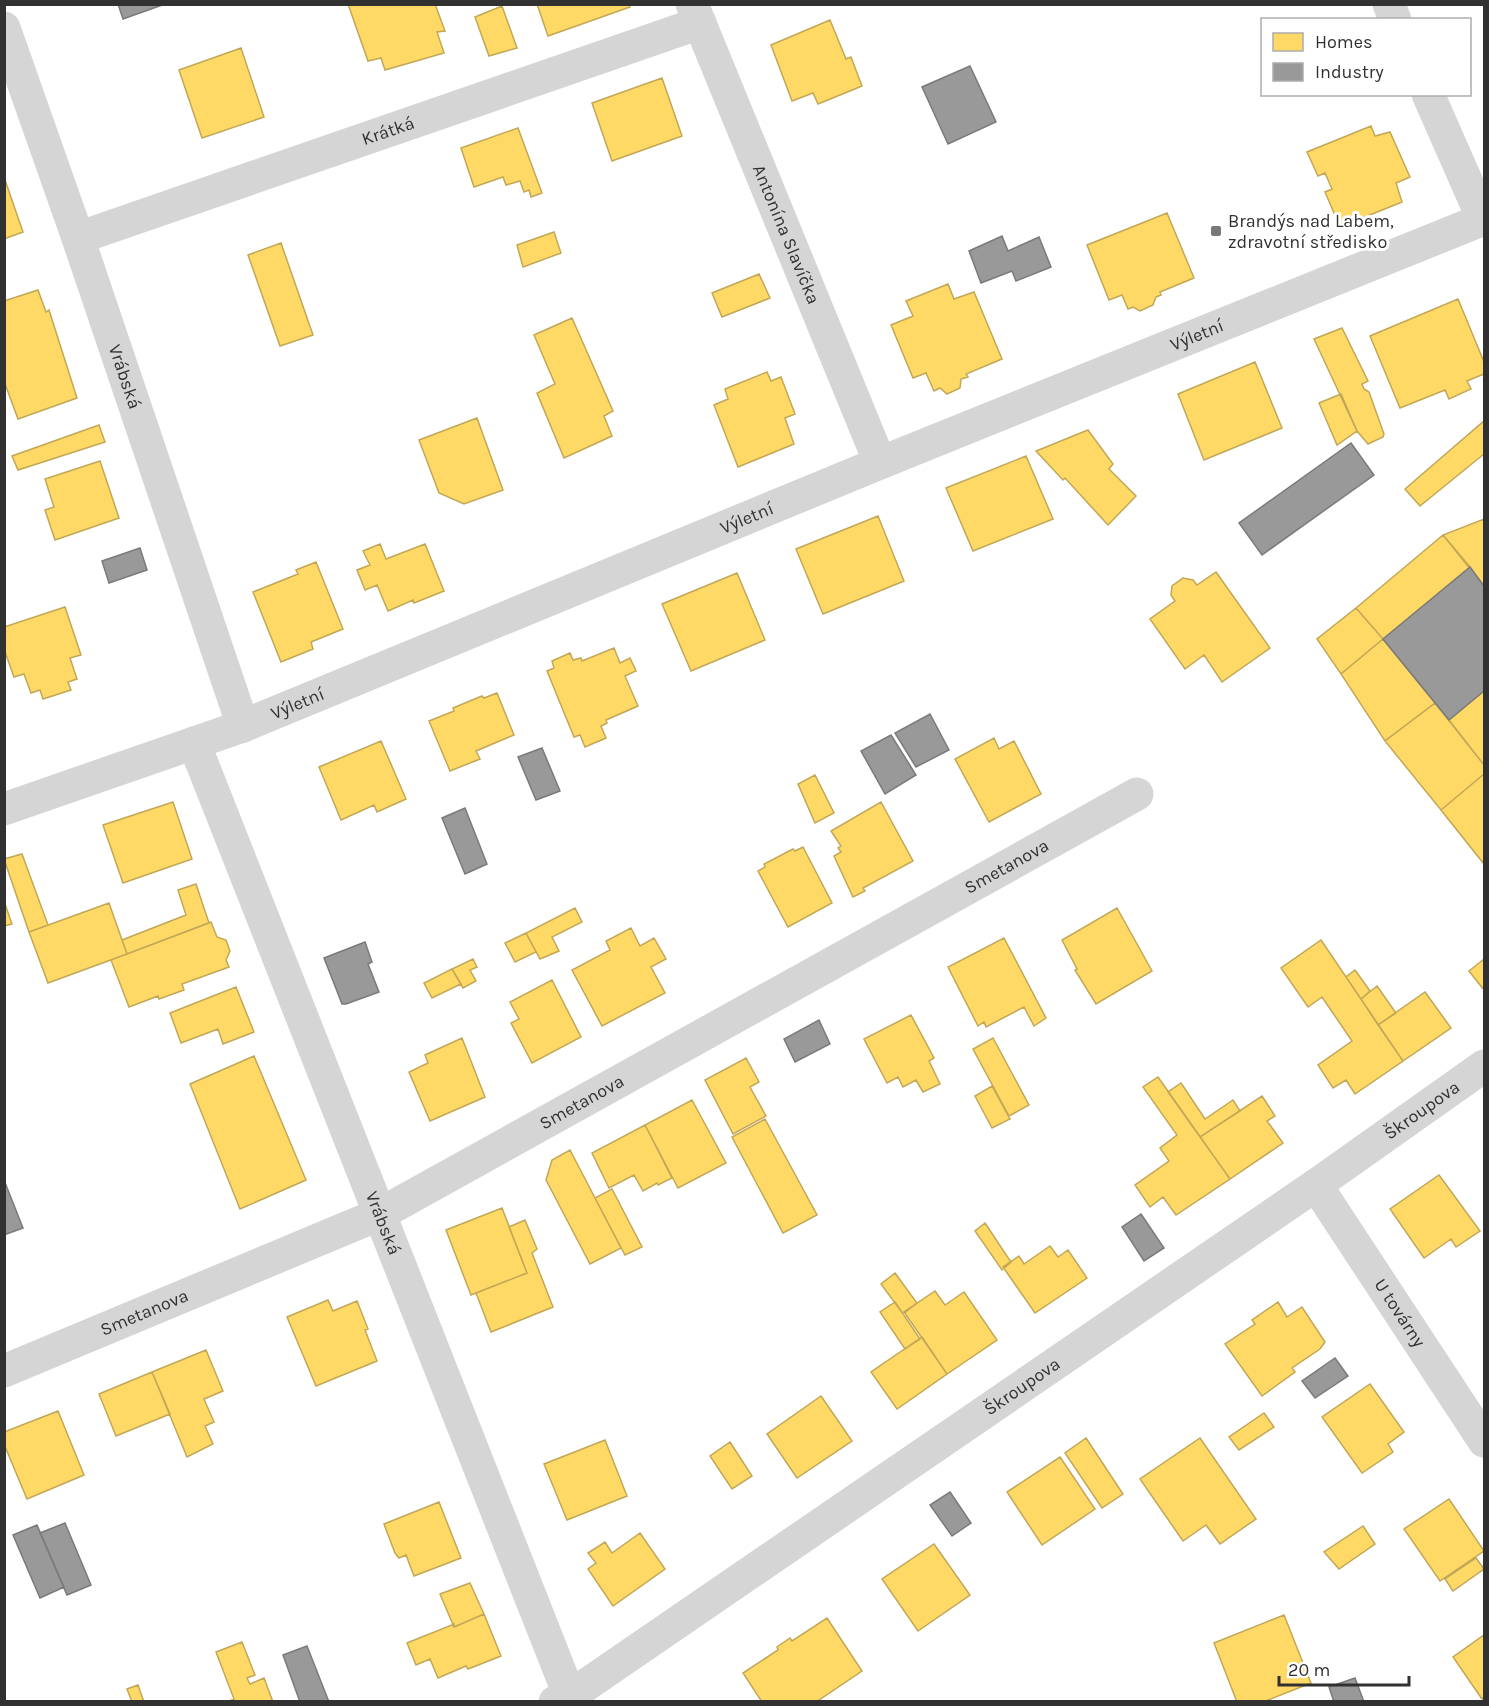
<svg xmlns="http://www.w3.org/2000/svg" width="1489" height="1706" font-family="Karla,sans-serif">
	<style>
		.homes { fill: #ffd966; stroke: #c1a756; stroke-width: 1.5 }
		.industry { fill: #999; stroke: #7a7a7a; stroke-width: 1.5 }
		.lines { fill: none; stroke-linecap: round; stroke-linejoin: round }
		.street { stroke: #d5d5d5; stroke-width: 33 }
		.poi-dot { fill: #797979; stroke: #fff; stroke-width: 2 }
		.labels { text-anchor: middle; stroke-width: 6; stroke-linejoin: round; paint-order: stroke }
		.street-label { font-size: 18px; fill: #313131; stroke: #fff }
		.poi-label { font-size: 18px; fill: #313131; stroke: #fff; text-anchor: start }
	</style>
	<rect width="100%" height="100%" fill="#fff"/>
	<path class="homes" d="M348,4h87l10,27 -8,1 7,21 -59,17 -4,-12 -13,3z
		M537,4h92l1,3 -82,29z
		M502,6l15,42 -28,8 -14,-39z
		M830,20l16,39 5,-2 11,29 -44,18 -5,-11 -21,8 -21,-56z
		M241,48l23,69 -62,21 -23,-68z
		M662,78l20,58 -70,25 -20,-58z
		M1371,126l4,10 15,-4 20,45 -14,6 6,19 -62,25 -15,-35 7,-3 -7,-16 -7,3 -11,-24z
		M518,128l24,65 -11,4 -2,-7 -5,2 -4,-11 -14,4 -3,-8 -29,10 -13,-39z
		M4,177l19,55 -19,7z
		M1167,213l27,65 -34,14 1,3 -5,2 -3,8 -13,6 -7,-4 -5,2 -6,-14 -13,5 -22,-55z
		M554,232l7,21 -38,14 -6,-22z
		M281,243l32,92 -33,11 -32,-91z
		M759,274l11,24 -48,19 -10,-24z
		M948,284l6,15 20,-7 28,67 -36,15 2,3 -7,2 -1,9 -13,6 -7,-6 -6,3 -8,-18 -13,5 -22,-53 22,-9 -7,-15z
		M38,290l8,22 3,-2 28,88 -59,21 -14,-38v-80z
		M1458,299l26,63v12l-17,7 4,8 -22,10 -4,-9 -45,18 -30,-72z
		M572,318l41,93 -9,5 8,20 -48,22 -27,-65 18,-9 -21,-49z
		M1342,328l26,53 -6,3 2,5 5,3 15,42 -1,3 -15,7 -11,-13 -43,-92z
		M1255,362l27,66 -78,32 -26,-66z
		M767,372l4,9 10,-4 14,37 -10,4 9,26 -56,23 -24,-62 14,-6 -3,-10z
		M1341,394l16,37 -20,14 -18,-42z
		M477,418l26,72 -39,14 -25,-11 -20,-53z
		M1484,421v33l-64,52 -15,-17z
		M99,425l6,17 -87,28 -6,-14z
		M1088,430l25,34 -4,5 27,27 -28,29 -43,-47 -2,2 -27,-29z
		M1026,456l27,63 -80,32 -27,-63z
		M100,461l19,57 -64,22 -10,-30 9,-3 -9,-28z
		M878,516l26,65 -81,33 -27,-65z
		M1484,519v67l-41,-51z
		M1443,535l27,32 -87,72 -27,-31z
		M380,544l6,15 39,-15 19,47 -30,12 -1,-3 -25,11 -11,-26 -12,5 -8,-20 13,-5 -7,-14z
		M316,562l27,67 -32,13 2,7 -32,13 -28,-70 45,-18 -2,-4z
		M1216,572l54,76 -48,34 -18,-27 -19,14 -35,-50 25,-18 -4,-6 1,-9 11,-8 10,2 4,5z
		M737,573l28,67 -74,31 -29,-67z
		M65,607l16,48 -11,3 7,21 -9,3 3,8 -28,9 -3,-9 -9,3 -7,-19 -10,3 -10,-28v-22z
		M1356,608l27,31 -42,35 -24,-35z
		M1383,639l52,64 -50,38 -44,-67z
		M614,648l6,15 10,-5 6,13 -11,5 13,30 -32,14 1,3 -6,3 5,12 -21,9 -5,-12 -6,2 -27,-66 7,-3 -2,-7 18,-8 3,7 8,-2 1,3z
		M1484,691v74l-35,-45z
		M497,693l17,42 -38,16 4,8 -30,12 -21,-50 25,-10 -1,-3 29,-12 2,2z
		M1435,703l49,62v9l-43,36 -56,-69z
		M994,738l5,11 15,-8 27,53 -52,28 -34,-63z
		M381,741l25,58 -29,13 -3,-7 -33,15 -22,-53z
		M1484,774v90l-43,-54z
		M815,775l19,38 -19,10 -17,-39z
		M173,802l19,57 -69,24 -20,-58z
		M881,802l32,59 -50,27 2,3 -12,6 -19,-41 7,-4 -3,-4 3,-2 -10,-15z
		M803,847l29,56 -44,24 -30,-56 7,-4 -1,-3 29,-15 2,2z
		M22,854l26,71 -19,7 -25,-73z
		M196,884l13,39 -82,31 -5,-14 64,-25 -8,-25z
		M4,901l8,23 -8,2z
		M109,903l18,51 -79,29 -19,-51z
		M575,908l7,14 -30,15 7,14 -19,8 -14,-26z
		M1117,908l35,63 -56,33 -21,-34 2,-1 -15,-29z
		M211,922l6,15 9,3 4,11 -4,9 3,7 -47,17 2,6 -25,9 -1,-3 -29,11 -18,-47z
		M631,928l9,18 14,-8 12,21 -15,8 14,26 -63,33 -30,-56 38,-20 -4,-9z
		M526,933l10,19 -21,10 -10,-19z
		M1004,938l42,80 -12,8 -10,-19 -38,20 -2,-5 -6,4 -30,-59z
		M1321,940l82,121 -48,33 -9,-14 -13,8 -15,-23 34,-24 -30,-44 -14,10 -27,-39z
		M473,959l4,8 -7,3 6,11 -13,7 -11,-19z
		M1484,959v31l-15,-19z
		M452,969l9,15 -29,14 -8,-15z
		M1355,970l15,21 -9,8 -15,-22z
		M552,980l29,57 -49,26 -21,-40 8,-4 -9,-17z
		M1377,986l19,27 -18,12 -17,-26z
		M236,987l18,45 -31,12 -5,-15 -37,14 -11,-30z
		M1425,992l26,36 -48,33 -25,-36z
		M911,1015l23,43 -5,3 11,23 -17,8 -7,-12 -13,7 -5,-10 -11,6 -23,-44z
		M462,1038l23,59 -55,24 -21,-49 19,-9 -3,-8z
		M993,1038l36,67 -20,11 -36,-67z
		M254,1056l52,124 -66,29 -50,-125z
		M746,1058l13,24 -9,5 16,29 -33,18 -28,-54z
		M1158,1077l72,102 -54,36 -13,-18 -13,10 -15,-22 34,-24 -9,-13 17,-13 -34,-48z
		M1181,1083l24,36 28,-19 7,11 -40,26 -32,-45z
		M992,1086l18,33 -18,9 -17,-32z
		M1262,1096l13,20 -8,5 16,22 -53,36 -30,-42z
		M692,1100l34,63 -48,25 -33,-63z
		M765,1119l52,96 -34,18 -51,-96z
		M645,1125l27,53 -14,7 -1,-2 -14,8 -9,-16 -25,13 -17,-35z
		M570,1150l51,98 -31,16 -44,-84 6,-20z
		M1439,1175l41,56 -24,16 -5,-8 -27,19 -34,-49z
		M612,1189l30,58 -17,8 -30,-57z
		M502,1208l25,65 -56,22 -25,-65z
		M525,1220l12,29 -5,4 21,54 -62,25 -15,-39 51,-20 -18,-46z
		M985,1223l26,39 -9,8 -27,-39z
		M1050,1246l8,11 10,-7 19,28 -52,35 -32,-46 16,-11 5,8z
		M895,1273l22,30 -14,11 -22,-30z
		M935,1291l10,14 19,-13 33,48 -50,34 -43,-62z
		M328,1300l5,11 24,-10 11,28 -3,1 12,31 -61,25 -29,-69z
		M895,1302l25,37 -15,10 -25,-37z
		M1278,1302l9,15 15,-10 23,35 -5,7 -28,19 3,4 -33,24 -37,-52 30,-20 -3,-4z
		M922,1337l25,37 -50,35 -26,-37z
		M206,1350l17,41 -19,8 10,23 -9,4 8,18 -26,13 -35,-85z
		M152,1372l18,42 -54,22 -17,-42z
		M1370,1384l34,48 -16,12 5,8 -31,21 -40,-56z
		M821,1396l31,45 -55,37 -30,-44z
		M58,1411l26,64 -57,24 -23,-55v-12z
		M1264,1413l10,14 -35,23 -10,-13z
		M1086,1438l37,56 -21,14 -37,-55z
		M1200,1438l56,81 -36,25 -14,-19 -23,16 -43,-62z
		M605,1440l22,56 -60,24 -23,-56z
		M730,1442l22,34 -20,13 -22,-33z
		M1060,1457l35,52 -53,36 -35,-53z
		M1449,1499l35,52 -44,30 -36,-52z
		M439,1502l22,56 -47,18 -8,-21 -7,3 -4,-5 -11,-29z
		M1363,1526l12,18 -36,25 -15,-17z
		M640,1533l25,36 -52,37 -25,-37 8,-6 -8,-10 17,-11 7,11z
		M934,1544l36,51 -52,36 -36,-52z
		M1476,1558l8,11 -31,22 -8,-12z
		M470,1583l14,31 -30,13 -14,-33z
		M484,1614l17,42 -33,13 -2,-3 -28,12 -8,-19 -14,6 -9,-22 47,-19v3z
		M1284,1615l27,68 -48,19h-26l-23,-59z
		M827,1618l35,53 -46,31h-54l-19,-29 35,-23 -1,-3 13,-9 2,3z
		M1484,1635v62l-2,2 -29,-42z
		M242,1642l13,33 -8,3 3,6 14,-6 9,24h-46l7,-3 -18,-47z
		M138,1685l6,17h-12l-5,-13z"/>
	<path class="industry" d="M118,4h47l-42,15z
		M970,66l26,56 -48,22 -26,-57z
		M1002,236l6,15 31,-14 12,30 -35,14 -4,-10 -31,12 -12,-32z
		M1351,443l23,32 -112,80 -23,-32z
		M140,548l7,22 -38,13 -7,-22z
		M1470,567l14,19v105l-35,29 -66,-81z
		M930,714l19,36 -33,17 -21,-34z
		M891,735l25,40 -31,19 -24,-43z
		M542,748l18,43 -24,9 -18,-43z
		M465,808l22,56 -22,10 -23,-56z
		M365,942l7,20 -4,2 11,28 -33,12h-4l-18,-46z
		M819,1020l11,24 -35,18 -11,-23z
		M4,1180l19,48 -19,7z
		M1141,1214l23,34 -20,13 -22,-34z
		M1335,1358l13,18 -33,22 -13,-17z
		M950,1492l21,31 -19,13 -22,-31z
		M65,1523l26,62 -24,10 -27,-62z
		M37,1525l27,62 -24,11 -27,-63z
		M307,1646l22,56h-29l-17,-47z
		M1355,1678l9,24h-30l-5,-15z"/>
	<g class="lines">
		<g class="street">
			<path id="s1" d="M692,4l188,459"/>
			<path d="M1389,4l6,16"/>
			<path id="s2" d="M4,28l74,210 165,488"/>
			<path d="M1428,94l55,125"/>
			<path id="s3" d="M78,238l622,-215"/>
			<path id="s4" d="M194,743l378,959"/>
			<path id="s5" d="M4,809l239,-83 637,-263 604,-244"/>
			<path id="s6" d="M1316,1185l168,256"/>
			<path id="s7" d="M4,1371l376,-157 757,-420"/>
			<path id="s8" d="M555,1702l15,-6 746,-511 168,-119"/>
		</g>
	</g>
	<rect class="poi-dot" x="1210" y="225" width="12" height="12" rx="3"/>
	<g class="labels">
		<g class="street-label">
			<text dy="6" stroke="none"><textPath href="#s3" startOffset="328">Krátká</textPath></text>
			<text dy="6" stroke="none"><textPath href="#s1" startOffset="249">Antonína Slavíčka</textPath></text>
			<text dy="6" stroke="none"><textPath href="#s5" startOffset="1284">Výletní</textPath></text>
			<text dy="6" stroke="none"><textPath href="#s2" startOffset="369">Vrábská</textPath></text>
			<text dy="6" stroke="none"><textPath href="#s5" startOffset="798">Výletní</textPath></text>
			<text dy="6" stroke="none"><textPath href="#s5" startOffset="312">Výletní</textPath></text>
			<text dy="6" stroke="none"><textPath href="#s7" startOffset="1124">Smetanova</textPath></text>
			<text dy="6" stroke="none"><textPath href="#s7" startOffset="638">Smetanova</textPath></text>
			<text dy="6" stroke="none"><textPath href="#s8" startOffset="1050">Škroupova</textPath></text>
			<text dy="6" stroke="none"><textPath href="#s4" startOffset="516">Vrábská</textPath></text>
			<text dy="6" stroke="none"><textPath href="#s7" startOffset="152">Smetanova</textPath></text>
			<text dy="6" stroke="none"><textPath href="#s6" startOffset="153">U továrny</textPath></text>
			<text dy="6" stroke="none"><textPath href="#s8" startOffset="564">Škroupova</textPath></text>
		</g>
		<g class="poi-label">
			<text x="1228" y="227">Brandýs nad Labem,<tspan x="1228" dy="21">zdravotní středisko</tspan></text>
		</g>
	</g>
	<rect width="1489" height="1706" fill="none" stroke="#313131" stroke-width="12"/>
	<rect x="1261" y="18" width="210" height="78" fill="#ffffff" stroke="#adadad" stroke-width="1.5"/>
	<rect x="1273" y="33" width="30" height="18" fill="#ffd966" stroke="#adadad" stroke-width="1.5"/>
	<text x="1315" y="48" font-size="18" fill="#313131">Homes</text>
	<rect x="1273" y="63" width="30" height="18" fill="#999999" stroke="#adadad" stroke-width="1.5"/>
	<text x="1315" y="78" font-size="18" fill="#313131">Industry</text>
	<path d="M1279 1676v9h130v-9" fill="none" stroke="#313131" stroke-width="3"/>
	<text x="1288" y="1676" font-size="18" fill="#313131" stroke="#ffffff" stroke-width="4.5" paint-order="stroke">20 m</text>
</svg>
